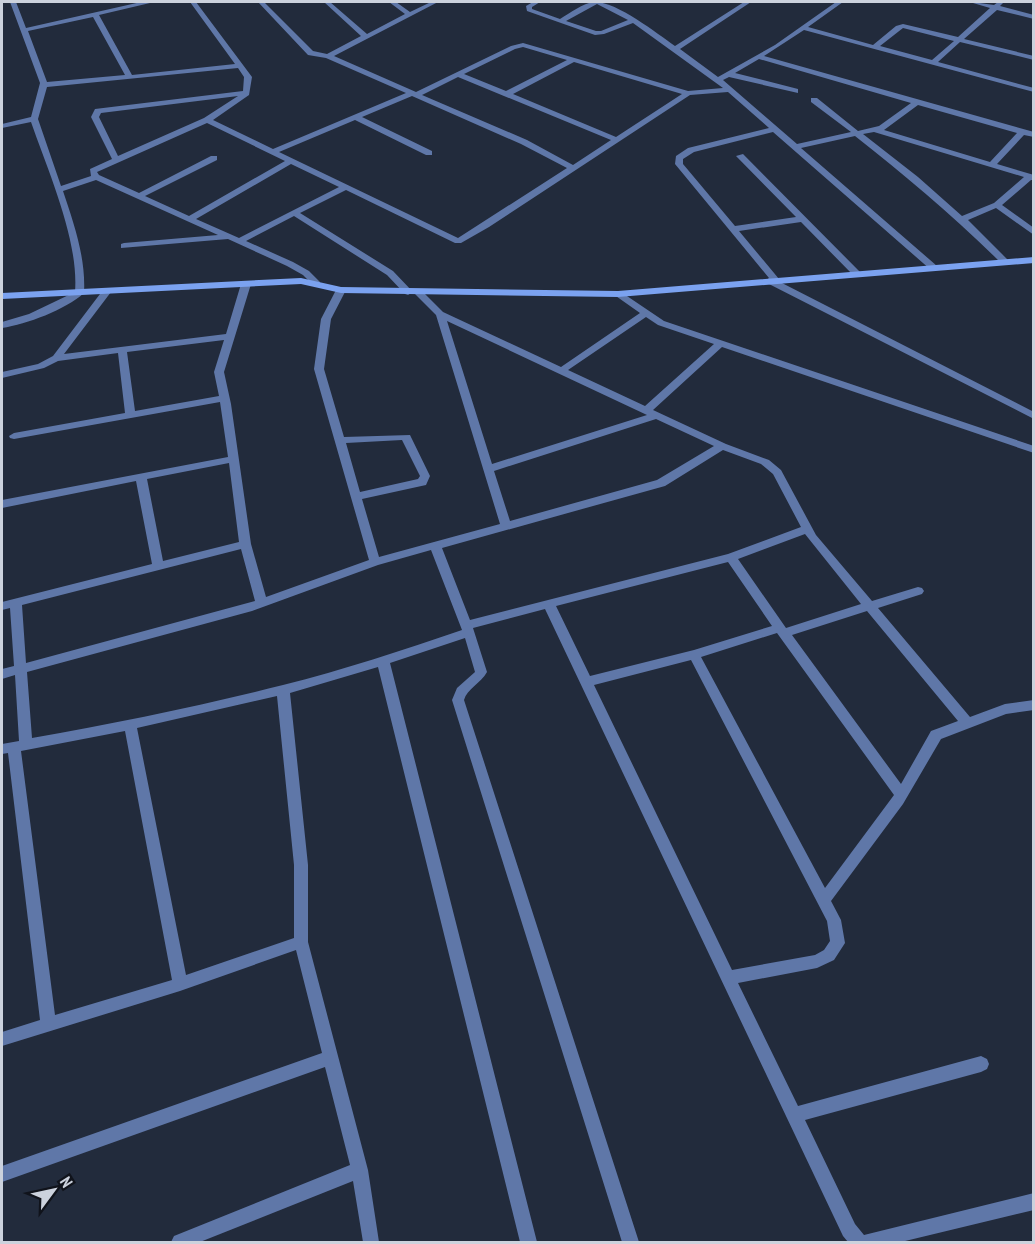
<svg xmlns="http://www.w3.org/2000/svg" width="1035" height="1244" font-family="'PT Sans Narrow',sans-serif">
	<style>
		.lines { fill: none; stroke-linecap: round; stroke-linejoin: round }
		.street { fill: #5f77a8; fill-rule: evenodd }
		.secondary { fill: #7ba2f0; fill-rule: evenodd }
	</style>
	<rect width="100%" height="100%" fill="#222b3c"/>
	<g class="lines">
		<path class="street" d="M10,2h6l10,26 115,-26h10l-1,1 -51,12 33,60 103,-11 -45,-62h6l56,75 -3,18 -36,25 60,29 133,-56 -80,-35 -18,-3 -50,-53h6l49,49 14,3 34,-18 -37,-34h6l37,32 38,-20 -16,-12h7l14,10 21,-10h7l-104,54 82,36 95,-46 12,-3 165,48 35,-3 -90,-65 -29,11 -9,1 -68,-24 -1,-5 7,-4h7l-8,5v2l28,10c10,-6 23,-16 34,-17 20,-2 63,31 81,44l69,-44h7l-71,47 38,28 57,-32 61,-43h7l-35,25 65,18 23,-19 7,-2 55,13 32,-29 -17,-5 -1,-1 22,3 4,-3h6l-4,4 34,9v4l-37,-9 -33,29 70,17v4l-74,-18 -22,20 96,26v4l-230,-62 -40,26 270,76v5l-10,-2 -27,29 37,11v5h-3l-29,25 32,23v7l-38,-27 -28,12 40,40v4h-6c-46,-46 -95,-87 -147,-128l-54,12 136,118v4h-6l-158,-138 -79,20 -11,7v5l52,62 61,-9 -60,-61 7,-2 119,120 -2,2h-6l-53,-54 -62,9 40,48 1,3 254,130v7l-267,-136 -2,-2 4,-3 -94,-114 1,-8 12,-8 81,-20 -41,-36 -38,3 -201,132 -28,16h-6l-109,-53 -46,23 93,58 20,21 -5,3 -3,-1 -18,-19 -93,-59 -48,25 47,21 16,9 11,11v4h-6l-11,-11 -16,-9 -59,-27 -107,9v-4l3,-1 94,-8 -122,-55 -33,11c11,33 23,67 21,102 -19,17 -57,31 -82,35v-6l27,-8 46,-22c4,-52 -27,-121 -44,-170l-29,6v-4l29,-7 9,-34zM597,4l31,16 -27,11h-5l-30,-10zM93,17l32,58 -78,7 -19,-51zM903,28l51,13 -22,19 -52,-14zM523,47l44,13 -61,31 -42,-17 51,-25zM759,59l152,44 -32,23 -21,5 -41,-33h-6v4l40,30 -54,12 -74,-64 6,-3 69,16v-4l-63,-16zM574,62l108,32 -66,43 -103,-43zM238,68l6,9 -1,14 -148,18 -4,8 21,42 -22,10 1,7 -30,10 -23,-67 9,-32zM458,77l153,63 -38,25 -46,-25 -105,-45zM238,96l-34,22 -86,38 -19,-39 2,-4zM412,96l109,48 46,24 -109,70 -179,-86 76,-32 71,35h6v-4l-70,-34zM918,105l99,28 -27,29 -106,-32zM207,123l78,38 -96,55 -44,-20 72,-36v-4h-6l-72,37 -40,-18 -2,-3zM874,132l150,45 -30,26 -32,13 -44,-39 -55,-43zM291,164l48,23 -100,51 -43,-19z
			M246,281l5,3 -27,88 7,32 20,140 15,53 103,-37 -55,-191 7,-50 15,-29 5,-3 5,3 -15,29 -7,50 20,68 66,-2 20,41 -4,9 -64,14 17,58 121,-33 -64,-209 -23,-23 5,-3 3,1 22,22 118,55 79,-54 -27,-19 2,-2h6l43,29 370,125v7l-312,-106 -69,63 73,34 43,16 12,10 35,65 56,66 46,-14 4,1 2,3 -2,3 -44,14 92,109 35,-13 29,-4v10l-28,4 -65,25 -38,65 -72,97 10,19 4,23 -11,17 -17,8 -79,15 60,123 183,-50 6,3 2,5 -2,5 -6,3 -176,48 50,104 9,11 170,-42v17l-133,32h-53l-5,-6 -298,-627 -72,19 14,44c-6,11 -20,17 -23,28l175,542h-17l-170,-542 5,-12 18,-16 -10,-34 -75,25 147,579h-17l-142,-575 -88,26 18,172v77l60,228 11,72h-16l-10,-61 -153,61h-29l3,-6 176,-71 -25,-98 -323,115v-16l320,-113 -26,-103 -116,41 -178,55v-14l38,-12 -32,-267 -6,1v-10l17,-3 -4,-66 -13,4v-10l12,-3 -4,-58 -8,2v-8l150,-38 -16,-83 -134,27v-8l226,-43 -8,-55 -206,37 -4,-1 -1,-2 5,-3 111,-20 -7,-60 -60,8 -14,7 -42,10v-6l36,-8 15,-8 50,-66 3,-1 5,3 -47,62 162,-20 15,-50zM646,317l12,8 56,19 -69,62 -77,-36zM447,321l200,94 -155,49zM224,340l-10,32 5,24 -84,15 -8,-59zM656,419l58,27 -57,34 -147,41 -16,-50zM402,440l18,36 -2,3 -58,13 -14,-49zM723,450l38,14 12,10 28,53 -73,27 -258,66 -28,-72 223,-62zM229,463l10,79 -76,19 -16,-82zM805,534l56,70 -75,24 -48,-69zM241,549l14,52 -229,62 -4,-58zM431,550l31,80c-59,20 -119,40 -179,55 -83,21 -167,38 -251,53l-5,-66 225,-61 126,-46zM728,562l44,64 -78,24 -104,26 -34,-70zM867,611l91,110 -27,10 -30,53 -109,-149zM777,633l117,162 -69,93 -124,-231zM691,660l136,261 3,20 -6,9 -9,5 -83,15 -138,-285zM277,696l17,169v73l-108,37 -49,-247zM125,731l47,249 -117,35 -34,-264z"/>
		<path class="secondary" d="M1034,257v6l-416,34 -277,-4 -40,-9 -299,15v-6l299,-15 40,9 277,4z"/>
	</g>
	<rect width="1035" height="1244" fill="none" stroke="#ccd2dd" stroke-width="6"/>
	<g transform="translate(54 1190) rotate(57)" stroke="#10131b" stroke-width="4.5" paint-order="stroke">
	<path d="M0-4.5L10 22L0 15L-10 22Z" fill="#ccd2dd"/>
	<text y="-9" font-size="16" font-weight="bold" text-anchor="middle" fill="#ccd2dd">N</text>
	</g>
</svg>
